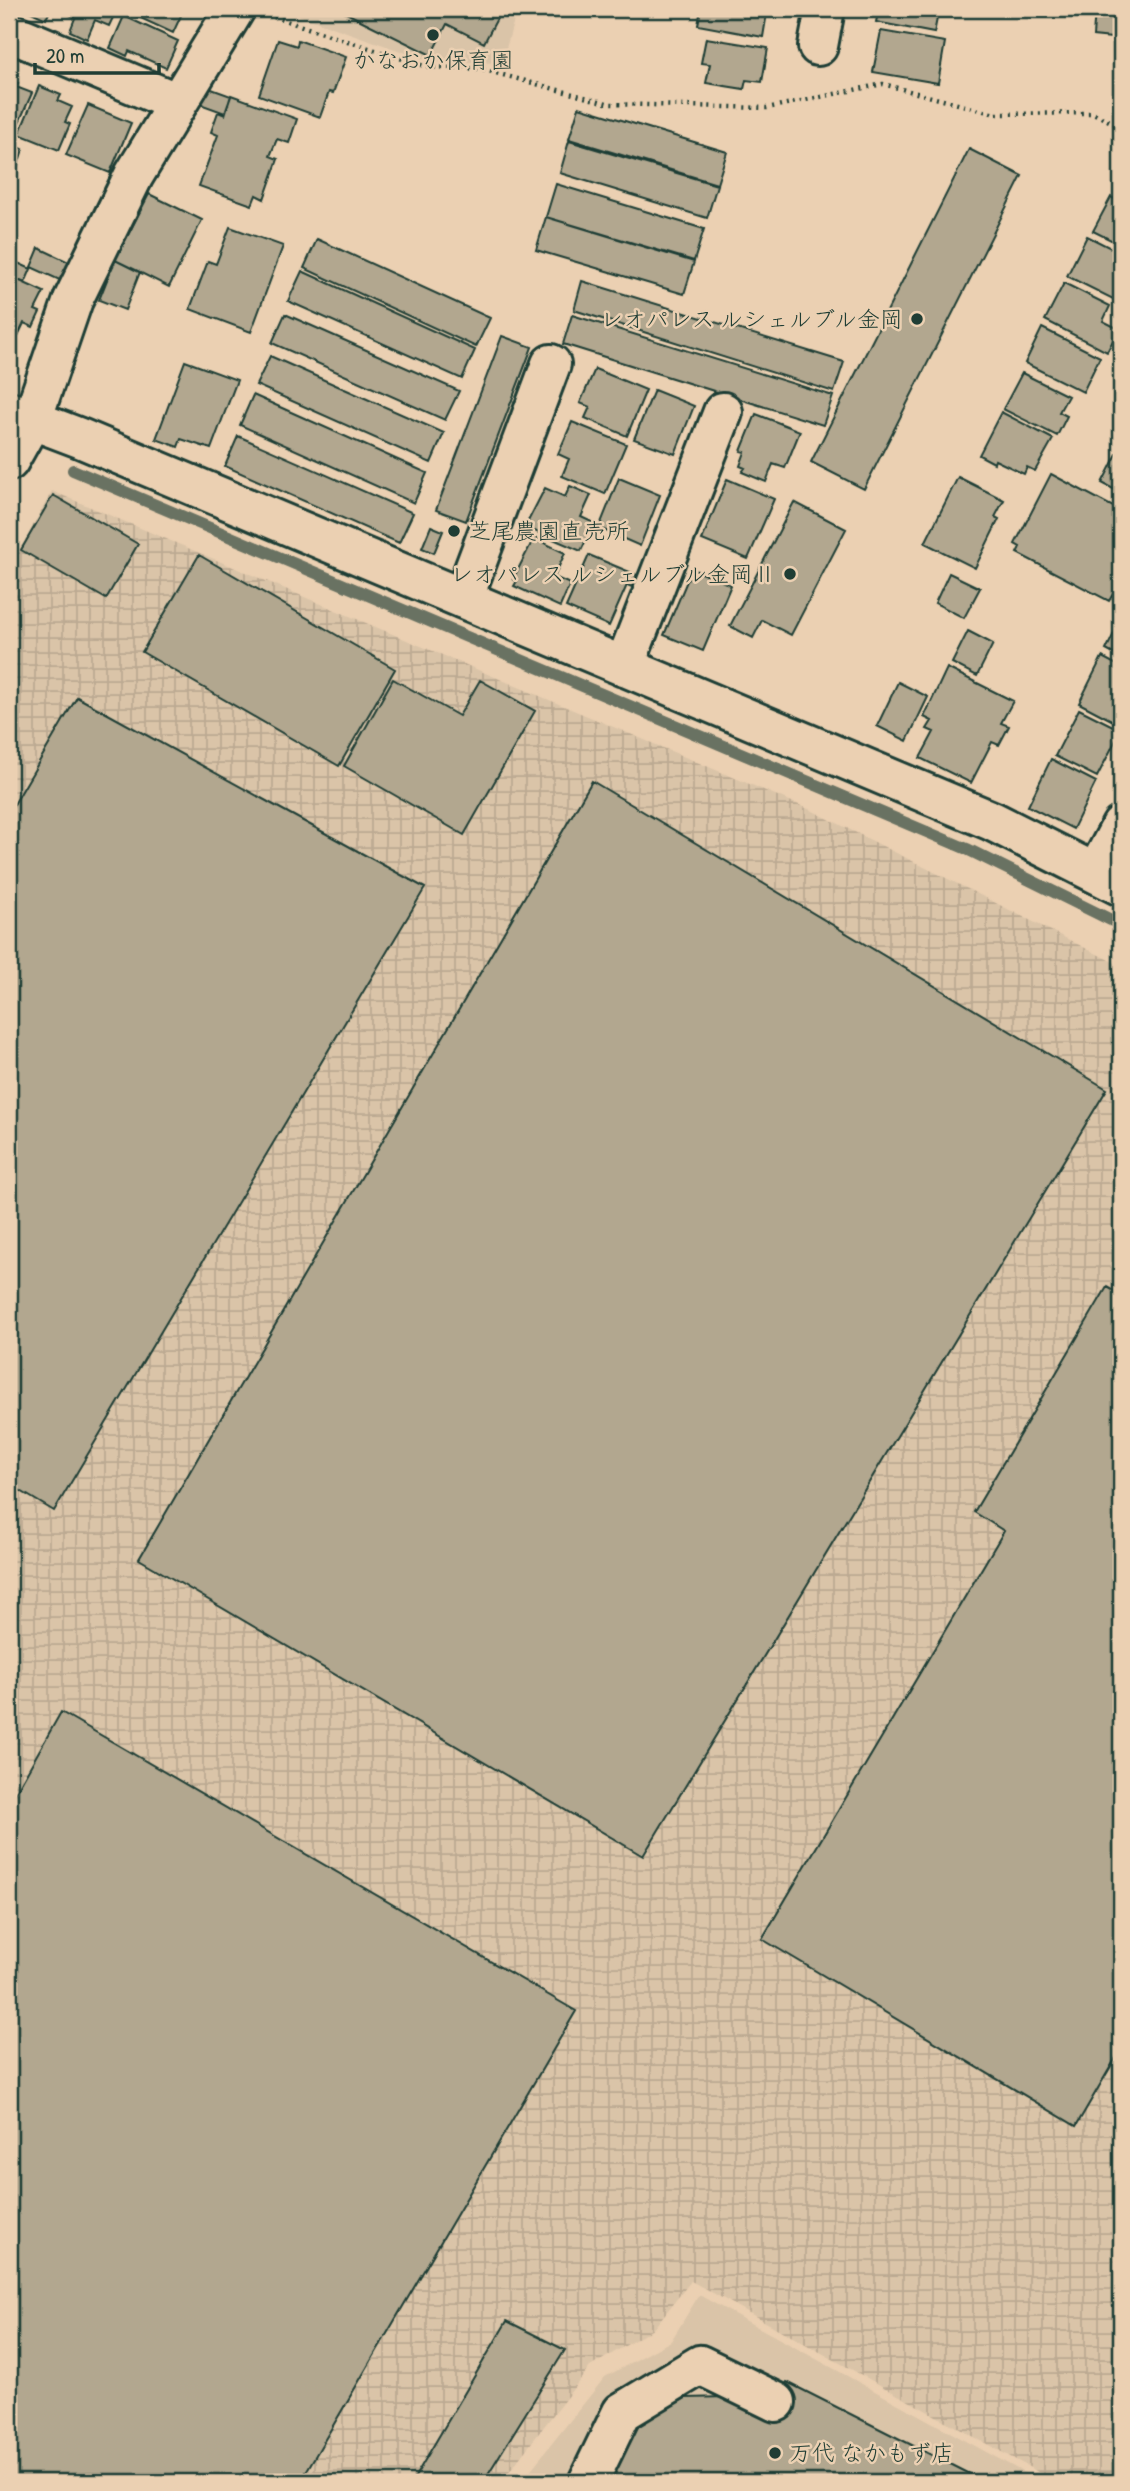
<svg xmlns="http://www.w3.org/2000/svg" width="1130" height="2491" font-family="'Patrick Hand','Klee One',sans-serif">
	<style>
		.built { fill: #dac4a8 }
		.industrial { fill: url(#industrial-grid) }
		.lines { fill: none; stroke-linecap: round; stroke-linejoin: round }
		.stream { stroke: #697262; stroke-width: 12 }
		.building { fill: #b2a78f; stroke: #1f3d34; stroke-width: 2 }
		.minor-casing { stroke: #1f3d34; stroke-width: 44 }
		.path { stroke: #1f3d34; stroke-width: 4.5; stroke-dasharray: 2 5; stroke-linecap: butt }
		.minor { stroke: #ebd0b2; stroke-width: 38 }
		.poi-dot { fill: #1f3d34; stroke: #ebd0b2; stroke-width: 2.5 }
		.labels { text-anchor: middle; stroke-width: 5; stroke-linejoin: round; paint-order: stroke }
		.poi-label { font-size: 23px; fill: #1f3d34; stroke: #ebd0b2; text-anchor: end }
	</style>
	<defs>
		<pattern id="industrial-grid" width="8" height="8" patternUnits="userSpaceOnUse" patternTransform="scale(1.75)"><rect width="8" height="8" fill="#dac4a8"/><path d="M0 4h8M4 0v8" fill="none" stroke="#bba991"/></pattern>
	</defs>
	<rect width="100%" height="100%" fill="#ebd0b2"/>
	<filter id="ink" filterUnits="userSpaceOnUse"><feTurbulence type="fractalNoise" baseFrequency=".0143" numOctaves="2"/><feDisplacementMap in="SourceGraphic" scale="14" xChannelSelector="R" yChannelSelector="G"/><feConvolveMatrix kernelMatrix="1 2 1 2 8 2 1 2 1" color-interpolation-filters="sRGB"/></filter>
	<g filter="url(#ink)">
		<path class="built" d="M281,9h236l-15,54 -73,-2z
			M699,2295l342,187h-520l84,-105 66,-36z"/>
		<path class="industrial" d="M52,491l759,319 310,156v1516h-65l-365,-201 -38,48 -63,38 -89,115h-492v-1913z"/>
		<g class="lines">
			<path class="stream" d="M73,470l894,379 154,76"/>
		</g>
		<path class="building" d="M25,9h26l-5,10z
			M73,9h44l-8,17 -14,-6 -8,19 -17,-8 5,-13 -5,-3z
			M121,9h63l-11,24z
			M338,9h164l-18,34 -37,-19 -16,31z
			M701,9h61v2l5,2 -4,24 -65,-12z
			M869,9h70l-5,24 -58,-11 2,-9 -10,-2z
			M1095,9h26v30l-28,-3z
			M124,16l54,25 -12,27 -37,-17 -2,5 -17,-8z
			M881,31l64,11 -7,41 -65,-11z
			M706,38l62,10 -6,34 -16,-2 -2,9 -38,-6 4,-19 -9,-1z
			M278,40l19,6 1,-6 48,17 -13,36 -4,-1 -9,25 -61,-22z
			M9,79l9,4 -2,4 16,6 -15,34 -4,-1 -3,7z
			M39,86l22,9 -3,6 14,6 -7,15 5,2 -11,26 -40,-16z
			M206,87l25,9 -6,17 -25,-9z
			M231,95l66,24 -8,24 -12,-4 -7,17 8,3 -14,40 -8,-4 -4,10 -53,-19 19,-51 -7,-3 7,-20 7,3z
			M88,105l43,18 -21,50 -44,-18z
			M579,107l148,45 -10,32 -148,-45z
			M569,141l148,44 -10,33 -147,-45z
			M9,144l14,5 -11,35 -3,-1z
			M969,149l53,27 -158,313 -53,-27z
			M556,184l148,45 -10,32 -148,-44z
			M149,194l53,26 -33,67 -54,-27z
			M1111,197l10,5v43l-28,-14z
			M546,217l148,45 -10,32 -148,-44z
			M230,227l53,19 -32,86 -61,-23 18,-48 8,3z
			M1087,236l34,17v50l-54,-27z
			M317,239l173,79 -14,29 -172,-79z
			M39,248l34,16 -9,18 -33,-15z
			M9,259l22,10 -6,14 -16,-7z
			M115,260l25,12 -15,38 -26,-10z
			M302,271l173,79 -13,29 -174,-78z
			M9,276l35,16 -9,18 5,2 -7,15 -9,-4 -15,32z
			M582,281l262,81 -10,30 -260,-82z
			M1064,283l46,23 -7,15 16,8 -12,23 -62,-32z
			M285,314l174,77 -14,29 -173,-77z
			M572,315l261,81 -10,29 -260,-81z
			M1042,328l58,29 -17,35 -58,-29z
			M502,336l30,11 -66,174 -30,-11z
			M270,356l174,77 -13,30 -175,-78z
			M185,361l52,19 -26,69 -30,-10 -3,8 -22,-8z
			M595,369l51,21 -19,46 -42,-18 5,-11 -10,-4z
			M1022,373l46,23 -9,16 8,4 -10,20 -54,-27z
			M654,390l40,16 -19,48 -41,-15z
			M253,395l174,78 -13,30 -174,-78z
			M1001,412l52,27 -18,32 -8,-4 -3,7 -29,-14 -1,3 -15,-8z
			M756,414l44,17 -15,37 -12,-4 -7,18 -24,-10 3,-4 -5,-2 5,-14 -4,-1z
			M572,422l54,22 -21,50 -43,-18 7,-17 -11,-5z
			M238,436l175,77 -14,30 -174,-77z
			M1120,448l1,1v44l-19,-10z
			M1051,474l70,37v79l-3,7 -5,-3 -4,7 -92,-48 3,-6 -5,-3z
			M958,477l46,23 -9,17 4,2 -24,49 -50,-25z
			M619,478l41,17 -20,51 -41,-18z
			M727,479l47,20 -26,60 -46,-19z
			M570,486l21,9 -10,22 13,6 -13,28 -56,-24 20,-39 20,9z
			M53,495l85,49 -32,55 -85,-49z
			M794,502l52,27 -55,106 -29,-15 -9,18 -23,-12z
			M431,526l12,5 -9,22 -12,-5z
			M534,538l31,15 -11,24 16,7 -10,23 -46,-21 3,-5 -4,-2z
			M199,555l196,114 -56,97 -197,-114z
			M589,555l48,20 -5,12 -5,-2 -18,41 -43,-19z
			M692,569l39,16 -28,66 -39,-16z
			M949,573l31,15 -16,30 -29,-15z
			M1121,619v39l-15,-8z
			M968,631l25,13 -16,32 -25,-13z
			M1102,657l19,10v58l-42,-22z
			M947,668l66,33 -12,22 8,3 -10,19 -7,-3 -21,41 -51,-25 14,-26 -7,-3 5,-8 -8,-4z
			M393,679l66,37 21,-36 55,31 -71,124 -120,-69z
			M898,682l30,15 -21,44 -30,-15z
			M77,697l348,191 -371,623 -45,-27v-671z
			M1079,709l42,21 -24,47 -42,-21z
			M1051,759l45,23 -23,47 -45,-23z
			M592,781l515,308 -464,767 -504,-297z
			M1107,1287l14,8v754l-45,77 -314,-187 242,-408 -30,-19z
			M61,1712l515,299 -276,471 -291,-1v-677z
			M507,2321l58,29 -82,132h-71z
			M787,2382l198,100h-376l29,-58 47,-26 43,-1 41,20z"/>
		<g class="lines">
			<defs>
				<path id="minor" d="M9,32l169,71
					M818,46l7,-37
					M9,411l71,27 912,383 129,65
					M9,461l23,-41 41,-120 61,-125 101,-166
					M463,599l88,-235
					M624,667l99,-255
					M1096,873l25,-47
					M588,2482l34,-70 78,-47 76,37"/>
			</defs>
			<use href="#minor" class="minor-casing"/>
			<path class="path" d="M274,17l153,50 54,2 129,35 157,4 116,-24 112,30 98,-1 28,14"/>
			<use href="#minor" class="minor"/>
		</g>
	</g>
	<g class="poi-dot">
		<circle cx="433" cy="35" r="7"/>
		<circle cx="917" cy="319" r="7"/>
		<circle cx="454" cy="531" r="7"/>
		<circle cx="790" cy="574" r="7"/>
		<circle cx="775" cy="2453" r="7"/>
	</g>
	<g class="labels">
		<g class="poi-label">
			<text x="433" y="68" text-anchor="middle">かなおか保育園</text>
			<text x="903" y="327">レオパレス ルシェルブル金岡</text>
			<text x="468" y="539" text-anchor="start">芝尾農園直売所</text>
			<text x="776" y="582">レオパレス ルシェルブル金岡Ⅱ</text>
			<text x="789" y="2461" text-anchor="start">万代 なかもず店</text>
		</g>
	</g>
	<rect width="1130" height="2491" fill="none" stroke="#ebd0b2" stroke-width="35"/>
	<rect x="18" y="18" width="1095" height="2456" fill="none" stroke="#1f3d34" stroke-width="2.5" filter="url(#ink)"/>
	<path d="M35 63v10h124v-10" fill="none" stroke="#1f3d34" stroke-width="3.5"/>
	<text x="46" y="63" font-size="21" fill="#1f3d34" stroke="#ebd0b2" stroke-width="5" paint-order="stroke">20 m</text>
</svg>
